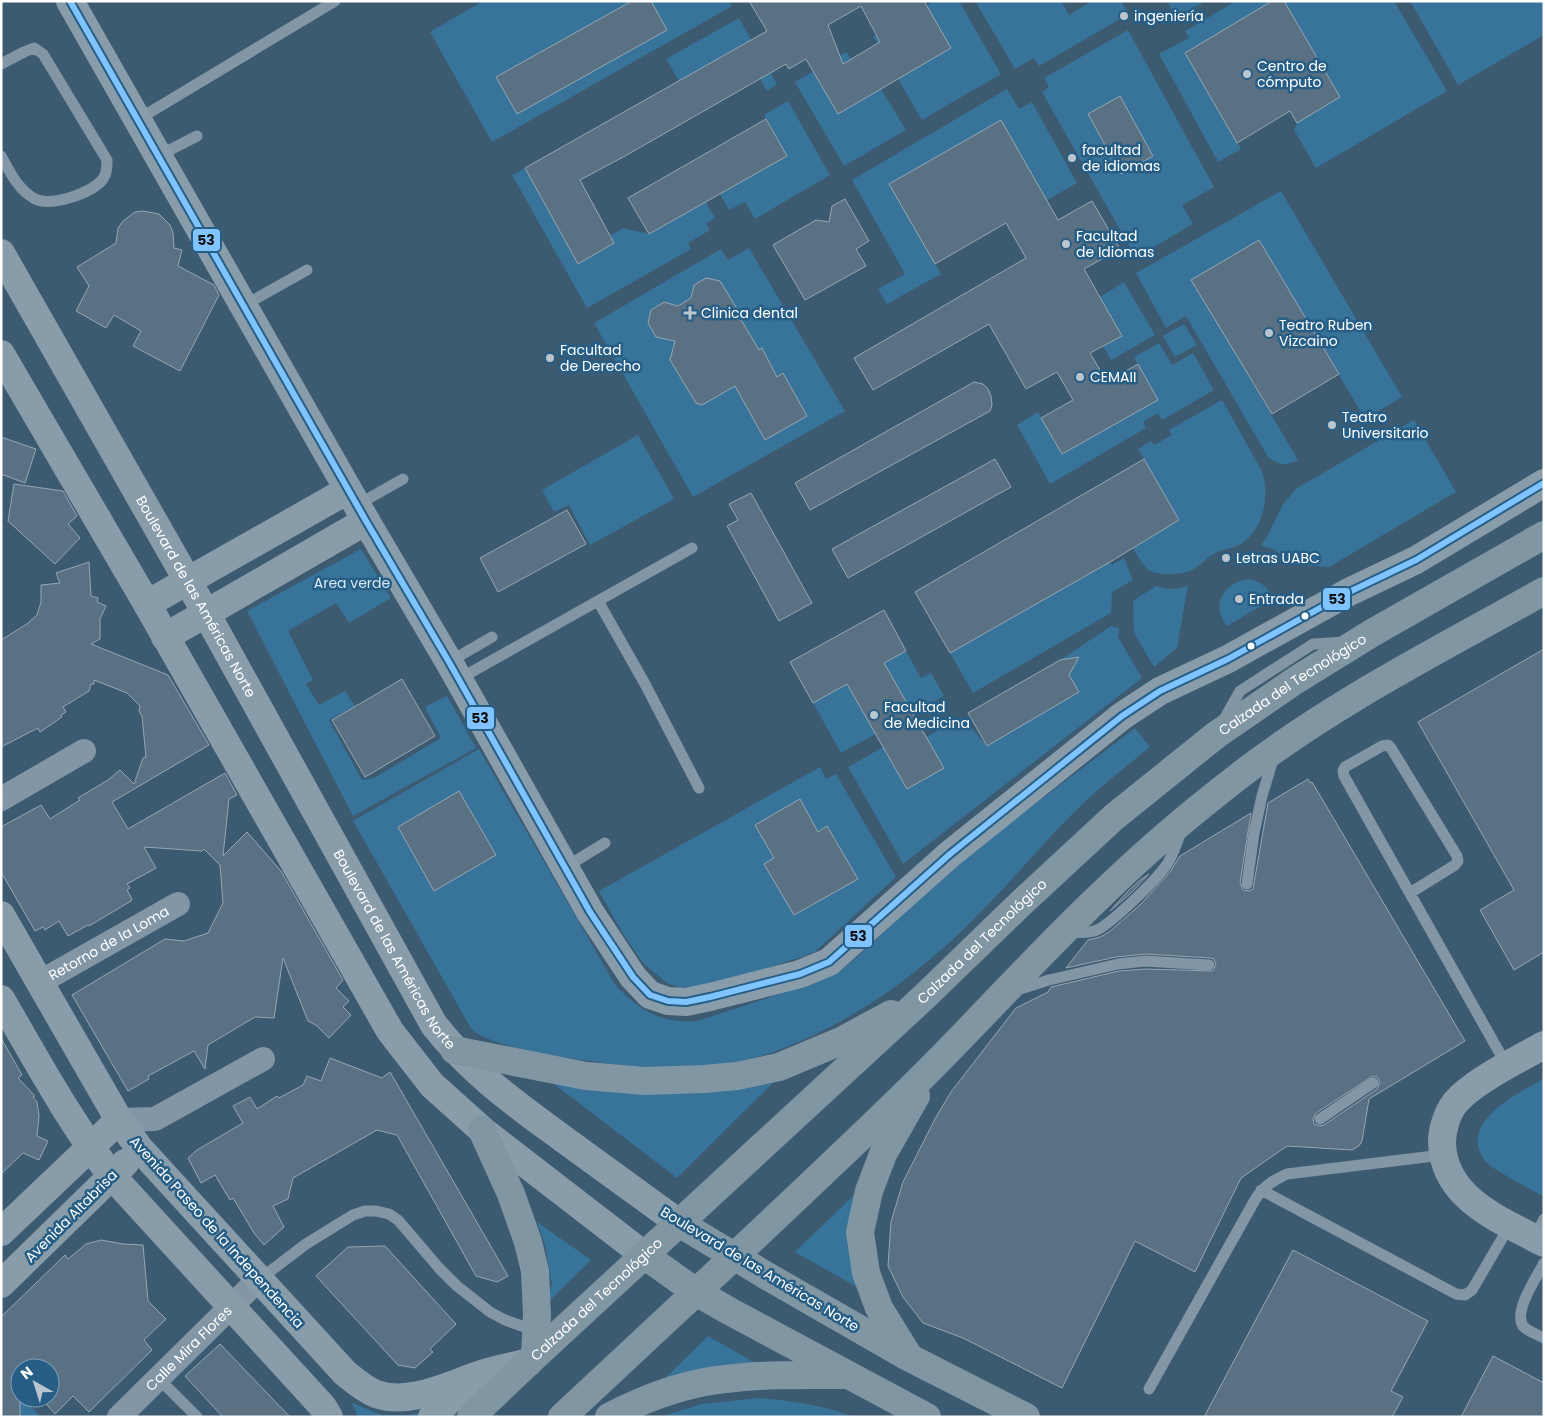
<svg xmlns="http://www.w3.org/2000/svg" width="1545" height="1418" font-family="Poppins,sans-serif">
	<style>
		.green { fill: #38739a }
		.building { fill: #597182; stroke: #96a7b4; fill-rule: evenodd }
		.lines { fill: none; stroke-linecap: round; stroke-linejoin: round }
		.lane { stroke: #8296a6; stroke-width: 11 }
		.street { stroke: #8296a6; stroke-width: 24 }
		.secondary { stroke: #899caa; stroke-width: 28 }
		.primary { stroke: #8196a3; stroke-width: 28 }
		.bus-1-casing { stroke: #265e86; stroke-width: 10 }
		.bus-1 { stroke: #80c4ff; stroke-width: 6 }
		.poi-dot { fill: #bbc5cd; stroke: #265e86; stroke-width: 2 }
		.bus-dot { fill: #fff; stroke: #265e86; stroke-width: 2 }
		.labels { text-anchor: middle; stroke-width: 5; stroke-linejoin: round; paint-order: stroke }
		.poi-label { font-size: 14px; fill: #fff; stroke: #265e86; text-anchor: start }
		.park-label { font-size: 14px; fill: #d4e9f6; stroke: #265e86 }
		.street-label { font-size: 14px; fill: #fff; stroke: #265e86 }
		.line-badge { stroke: #265e86; stroke-width: 2 }
		.pale-badge-label { font-size: 14px; text-anchor: middle; font-weight: bold; fill: #111 }
	</style>
	<rect width="100%" height="100%" fill="#3c5a70"/>
	<path class="green" d="M483,1h246l3,5 -240,136 -62,-110z
		M934,1h25l42,73 -79,46 -24,-41 32,-67 -53,31 -4,-6z
		M975,1h86l8,14 23,-14h29l8,13 -90,52 -5,-8 -19,11z
		M1167,1h39l-30,17z
		M1236,1h158l53,90 -131,77 -22,-38 3,-7 -7,-12 -53,31 4,7 -23,13 -59,-108 30,-16 -4,-7z
		M1410,1h134v34l-86,50z
		M739,18l38,66 -10,7 -26,-45 -62,35 -13,-22z
		M1128,30l86,157 -32,18 11,19 -57,34 -94,-166 7,-5 -5,-9z
		M846,52l5,7 -33,20 20,35 43,-25 25,41 -62,36 -49,-84z
		M1007,89l12,20 13,-7 45,81 -30,17 -157,-16 51,90 -54,30 -9,-15 27,-15 -53,-94z
		M788,101l42,74 -75,44 -10,-17 -16,8 -9,-16 67,-38 -23,-41z
		M525,168l53,96 36,-21 -4,-7 13,-8 26,6 57,-32 9,16 -9,5 4,7 -22,13 3,6 -104,59 -75,-133z
		M1281,191l121,206 -37,22 -106,-179 -67,40 106,180c-12,6 -19,6 -30,-3l-82,-141 -20,12 -30,-55z
		M749,248l96,163 -152,86 -99,-174 127,-74 7,11z
		M1124,282l31,53 -44,25 -8,-14 -3,-49z
		M1184,324l13,21 -22,12 -12,-21z
		M1159,343l13,22 21,-12 21,37 -52,30 -4,-7 -15,9 3,6 -96,56 -33,-59 21,-13 24,42 95,-54 -23,-43z
		M1222,400l40,71c8,24 2,58 -21,73 -8,5 -20,5 -29,11 -6,4 -11,10 -18,14 -10,6 -40,8 -48,-1 -5,-6 -9,-13 -13,-20l46,-28 -41,-71 13,-8 3,4 18,-10 -3,-5z
		M1414,420l42,72 -127,75 -28,-2 -17,-8 -9,-7 -14,-5 7,-10 15,-31 14,-16z
		M638,435l36,64 -84,46 -21,-40 -15,7 -12,-22z
		M361,549l30,49 -42,25 -13,-20 -48,28 25,49 -7,4 13,21 26,-14 10,15 -26,14 33,60 12,-2 67,-40 -16,-31 22,-11 29,52 -123,68 -106,-205z
		M1124,558l9,22 -21,12 -1,21 -138,80 -23,-40 160,-91 2,3z
		M1249,579c12,3 20,8 24,20l-46,27c-17,-21 -3,-44 22,-47z
		M1188,585l-11,63 -23,19 -20,-34 -1,-32 23,-15c12,4 20,4 32,-1z
		M1111,626l8,2 -1,9 24,41 -239,186 -55,-97 35,-20 24,42 37,-21 -18,-31 36,-20 25,29 91,-54 -9,-18 3,-5v-4l-12,-5z
		M906,651l15,27 10,-5 13,23 -31,17 -19,-32 -18,53 -35,19 -28,-50z
		M1135,728l15,19c-21,17 -42,34 -62,52 -39,36 -72,78 -110,116 -51,52 -108,95 -175,125 -15,6 -30,13 -45,17 -50,13 -105,13 -155,6 -35,-5 -103,-13 -131,-33l-119,-209 126,-72 137,237c25,25 45,38 82,35l121,-40 21,-10 16,-13 103,-96z
		M820,767l6,12 10,-5 60,103 -80,74 -11,5 -85,27 -23,4 -17,1 -13,-5 -24,-20 -21,-31 -23,-41z
		M781,1075l-104,103 -132,-101z
		M1544,1078v116l-1,2c-11,-6 -51,-27 -57,-34 -31,-39 32,-68 58,-84z
		M857,1192l5,98 -67,-38z
		M537,1222l54,38 -51,50 12,-25 -7,-40z
		M708,1336l56,32 -106,17z
		M20,1398h3l18,19h-39z
		M758,1398c33,3 65,7 96,19h-194l42,-13z
		M352,1403l30,12h27l19,-4 -6,6h-64z"/>
	<path class="building" d="M632,1h19l16,29 -150,84 -21,-37z
		M749,1h175l27,47 -113,66 -32,-55 -17,10 -3,-5 -161,92 -45,24 34,63 -36,21 -53,-96 242,-137zM861,6l19,36 -37,22 -15,-39z
		M1272,1h12l56,96 -43,26 -7,-12 -53,32 -52,-90z
		M1120,96l33,60 -32,18 -33,-60z
		M766,119l21,37 -138,78 -21,-36z
		M1001,120l57,100 34,-19 28,48 -36,20 38,67 -32,17 17,29 31,-18 20,36 -96,54 -21,-36 32,-18 -16,-28 -31,17 -37,-65 -116,66 -19,-32 172,-100 -20,-35 -71,41 -46,-80z
		M845,199l24,42 -13,8 10,17 -61,34 -32,-55 43,-25 13,2 3,-16z
		M143,211l16,3 11,11 3,8 1,15 8,2 -4,16 36,19 5,10 -39,76 -47,-25 8,-15 -27,-16 -8,13 -30,-17 13,-25 -12,-19 39,-24 2,-15 5,-7 12,-9z
		M1259,240l80,134 -67,40 -81,-134z
		M706,278l14,3 19,31 -2,1 22,37 3,-2 15,29 6,-4 24,43 -42,24 -30,-54 -33,19 -6,-2 -26,-43 5,-19 -19,-4 -8,-14 3,-13 13,-8 14,4 13,-8 3,-13z
		M974,382l9,2 5,5 3,7 1,9 -2,6 -180,99 -15,-27z
		M1,437l35,12 -11,34 -24,-9z
		M995,459l16,28 -163,91 -16,-29z
		M1144,459l35,61 -69,42 -160,91 -35,-61z
		M14,484l49,7 14,25 -9,8 12,14 -25,26 -47,-43z
		M751,493l61,110 -33,18 -52,-95 11,-6 -9,-16z
		M567,510l19,34 -88,48 -18,-34z
		M89,562l2,34 7,2 -1,4 9,4 -6,13v20l-9,5 77,31 41,70 -97,57 16,27 97,-56 12,22 -8,4 -6,57 24,-24 34,39 62,109 -7,8 13,13 -6,6 8,8 -22,23 -13,-13 -8,-4 -25,-63 -9,60 -19,-1 -47,28 -3,24 -11,-18 -46,25 1,3 -21,12 -56,-96 93,-56 19,2 24,-8 15,-30 -3,-38 -16,-16 -2,2 -58,-4 12,21 -29,16 3,4 -3,2 5,9 -1,2 -42,25 -1,-1 -20,11 -9,-15 -14,9 -2,-3 -8,4 -34,-59v-45l40,-22 9,14 30,-19 -2,-2 30,-18 12,-10 14,14 9,-26 3,-1 -4,-41 -3,-5 1,-5 -13,-13 -33,-13v4h-3l-2,7 -26,16 3,5 -5,3 1,2 -22,15 -2,-4 -37,19v-107l26,-16 10,-9 4,-13v-17l19,-2 -4,-10z
		M884,610l22,41 -22,12 60,105 -37,21 -60,-105 -34,19 -23,-41z
		M1544,649v303l-30,18 -34,-60 34,-20 -96,-168z
		M1079,657l-10,18 10,17 -92,54 -19,-33 92,-53z
		M402,679l33,57 -70,41 -33,-57z
		M1308,779l2,4 2,-1 153,259 -96,58 -7,42 -3,5 -7,4 -65,-4 -46,32 -46,94 -60,-31 -73,147 -99,-50 -40,-15 -20,-26 -15,-31 3,-44 12,-40 33,-65 15,-25 65,-84 32,-16 3,-5 68,-16 26,-2 68,2 3,-6 -2,-6 -4,-1 -65,-4 -29,3 -50,11 22,-28 12,-3 9,-5 32,-28 29,-32 10,-16 71,-43 -11,70 3,7 6,1 4,-2 15,-86zM1373,1076l4,1 3,5 -3,7 -53,36 -4,1 -6,-2 -1,-5 3,-6z
		M459,791l37,64 -62,36 -36,-64z
		M800,799l18,33 9,-6 31,53 -64,36 -30,-51 10,-6 -19,-33z
		M1149,874l-18,19 -21,18 19,-21 11,-10z
		M1,1038l21,37 -4,3 17,18 -2,1 4,5 2,14 -2,20 11,5 -9,19 -16,-7 -22,21z
		M330,1058l52,20 8,-6 118,204 -11,6 -21,-6 -79,-141 -20,-5 -84,48 -5,21 -15,7 11,21 -20,18 -10,-12 -21,-35 -3,2 -15,-25 -14,8 -13,-25 9,-8 46,-27 -10,-17 17,-9 7,12 20,-13 2,2 24,-13 4,-9 14,5z
		M101,1240l22,4 20,1 5,56 18,18 -22,21 8,10 -63,62 -16,-16 -18,18 -14,-16h9v-30h-30v49h-19v-100l64,-62 3,4 18,-15z
		M385,1246l71,78 -26,25 3,3 -18,16 -17,-3 -82,-89 32,-29z
		M1293,1250l135,71 -37,70 12,6 -11,20h-188z
		M220,1344l70,73h-67l-38,-41z
		M1493,1356l51,27v34h-83z"/>
	<g class="lines">
		<path class="lane" d="M1,64l23,-12 10,-4 9,6 64,106c0,7 0,13 -4,19 -11,14 -51,28 -68,20 -17,-9 -25,-27 -34,-43
			M137,120l198,-119
			M158,156l39,-20
			M243,306l64,-36
			M357,505l46,-26
			M598,601l47,83 54,104
			M449,662l43,-25
			M459,679l233,-131
			M1222,723l18,-32 73,-47 32,-2
			M564,868l41,-25
			M1247,884l7,-51 8,-37 12,-40
			M1410,893l45,-28 3,-4 -1,-5 -66,-108 -3,-3 -6,1 -37,21 -2,4 1,5 163,290
			M1067,932c10,0 21,2 30,-2 15,-7 65,-55 72,-69 5,-9 8,-19 12,-29
			M1017,990l32,-10 69,-16 27,-3 64,4
			M1320,1119l53,-36
			M1261,1190l195,104 9,1 7,-5 38,-65
			M1534,1238l10,-19
			M1544,1263c-7,14 -31,48 -21,63 4,5 15,9 21,12
			M260,1279l46,-35 47,-29 12,-4h11l13,3 9,6 41,48 18,18 33,26 15,8 31,11
			M159,1379l38,38
			M1149,1389l107,-191c8,-12 18,-18 31,-24l155,-19"/>
		<g class="street">
			<path d="M1,799l83,-48"/>
			<path id="s1" d="M40,982l138,-78"/>
			<path d="M119,1120l36,-1 108,-60"/>
			<path id="s2" d="M119,1417l139,-137"/>
		</g>
		<g class="secondary">
			<path d="M70,1l296,520 83,141 141,250 43,65 17,18 18,6 18,1 24,-5 90,-23 29,-12 121,-108 172,-138 38,-25 68,-32 119,-66 69,-33 128,-77"/>
			<path id="s3" d="M1,253l205,360 228,412c38,48 79,77 128,113 39,28 78,57 117,85"/>
			<path d="M1,354l146,250 243,427 42,54 50,45 162,125"/>
			<path d="M147,604l201,-114"/>
			<path d="M165,637l201,-116"/>
			<path d="M1,915l118,205 21,29 205,224c10,8 19,16 31,21 31,11 69,-7 97,-17 17,-7 37,-10 56,-15"/>
			<path d="M1,999c35,60 68,122 111,177l211,231 6,10"/>
			<path d="M1544,1045c-25,14 -72,37 -89,58 -8,10 -13,27 -13,39 1,57 59,78 102,101"/>
			<path d="M1,1232l118,-112"/>
			<path d="M1,1284l124,-121"/>
			<path d="M432,1417l34,-33"/>
		</g>
		<g class="primary">
			<path d="M454,1050l132,26 59,5 59,-2 33,-3 42,-9 62,-26 50,-27"/>
			<path d="M482,1130l29,64 17,48 7,29 2,44 -2,41"/>
			<path d="M679,1223l88,53 141,81 118,60"/>
			<path d="M644,1255l52,37 35,20 196,105"/>
			<path d="M908,1355l-29,-47 -13,-35 -6,-41 9,-41 14,-37 33,-58"/>
			<path id="s4" d="M471,1417l64,-61 389,-359 94,-91 96,-89 102,-82 80,-55 76,-47 172,-98"/>
			<path d="M562,1417c90,-84 181,-168 270,-253 37,-35 75,-71 111,-108 53,-54 104,-110 159,-162 43,-42 89,-81 137,-118 94,-73 202,-127 305,-185"/>
			<path d="M609,1417c36,-19 76,-34 117,-38 40,-5 80,-4 120,-4"/>
		</g>
		<defs>
			<path id="bus-1" d="M70,1l296,520 83,141 141,250 43,65 17,18 18,6 18,1 24,-5 90,-23 29,-12 121,-108 172,-138 38,-25 68,-32 119,-66 69,-33 128,-77"/>
		</defs>
		<use href="#bus-1" class="bus-1-casing"/>
		<use href="#bus-1" class="bus-1"/>
	</g>
	<g class="poi-dot">
		<circle cx="1124" cy="16" r="5"/>
		<circle cx="1247" cy="74" r="5"/>
		<circle cx="1072" cy="158" r="5"/>
		<circle cx="1066" cy="244" r="5"/>
		<path d="M687.5 305.5h5v5h5v5h-5v5h-5v-5h-5v-5h5z"/>
		<circle cx="1269" cy="333" r="5"/>
		<circle cx="550" cy="358" r="5"/>
		<circle cx="1080" cy="377" r="5"/>
		<circle cx="1332" cy="425" r="5"/>
		<circle cx="1226" cy="558" r="5"/>
		<circle cx="1239" cy="599" r="5"/>
		<circle cx="874" cy="715" r="5"/>
	</g>
	<g class="bus-dot">
		<circle cx="1305" cy="616" r="4.5"/>
		<circle cx="1251" cy="646" r="4.5"/>
	</g>
	<g class="labels">
		<g class="poi-label">
			<text x="1134" y="21">ingeniería</text>
			<text x="1257" y="71">Centro de<tspan x="1257" dy="16">cómputo</tspan></text>
			<text x="1082" y="155">facultad<tspan x="1082" dy="16">de idiomas</tspan></text>
			<text x="1076" y="241">Facultad<tspan x="1076" dy="16">de Idiomas</tspan></text>
			<text x="701" y="318">Clinica dental</text>
			<text x="1279" y="330">Teatro Ruben<tspan x="1279" dy="16">Vizcaino</tspan></text>
			<text x="560" y="355">Facultad<tspan x="560" dy="16">de Derecho</tspan></text>
			<text x="1090" y="382">CEMAII</text>
			<text x="1342" y="422">Teatro<tspan x="1342" dy="16">Universitario</tspan></text>
			<text x="1236" y="563">Letras UABC</text>
			<text x="1249" y="604">Entrada</text>
			<text x="884" y="712">Facultad<tspan x="884" dy="16">de Medicina</tspan></text>
		</g>
		<g class="park-label">
			<text x="352" y="588">Area verde</text>
		</g>
		<g class="street-label">
			<text dy="5" stroke="none"><textPath href="#s3" startOffset="395">Boulevard de las Américas Norte</textPath></text>
			<text dy="5" stroke="none"><textPath href="#s4" startOffset="1102">Calzada del Tecnológico</textPath></text>
			<text dy="5" stroke="none"><textPath href="#s4" startOffset="698">Calzada del Tecnológico</textPath></text>
			<text dy="5" stroke="none"><textPath href="#s1" startOffset="79">Retorno de la Loma</textPath></text>
			<text dy="5" stroke="none"><textPath href="#s3" startOffset="800">Boulevard de las Américas Norte</textPath></text>
			<text transform="translate(71 1216) rotate(-45)" y="5">Avenida Altabrisa</text>
			<text transform="translate(217 1232) rotate(48)" y="5">Avenida Paseo de la Independencia</text>
			<text transform="translate(760 1269) rotate(31)" y="5">Boulevard de las Américas Norte</text>
			<text dy="5" stroke="none"><textPath href="#s4" startOffset="172">Calzada del Tecnológico</textPath></text>
			<text dy="5" stroke="none"><textPath href="#s2" startOffset="98">Calle Mira Flores</textPath></text>
		</g>
	</g>
	<g class="line-badge">
		<rect x="192" y="228" width="29" height="24" rx="5" fill="#80c4ff"/>
		<rect x="1322" y="587" width="29" height="24" rx="5" fill="#80c4ff"/>
		<rect x="466" y="706" width="29" height="24" rx="5" fill="#80c4ff"/>
		<rect x="844" y="924" width="29" height="24" rx="5" fill="#80c4ff"/>
	</g>
	<g class="pale-badge-label">
		<text x="206" y="245">53</text>
		<text x="1337" y="604">53</text>
		<text x="480" y="723">53</text>
		<text x="858" y="941">53</text>
	</g>
	<rect width="1545" height="1418" fill="none" stroke="#ffffff" stroke-width="5"/>
	<g transform="translate(35 1383) rotate(321)"><circle r="24" fill="#265e86" stroke="#7d9eb6"/>
	<path d="M0-4L9 19L0 12L-9 19Z" fill="#bbc5cd"/>
	<text y="-8" font-size="14" font-weight="bold" text-anchor="middle" fill="#ffffff">N</text>
	</g>
</svg>
